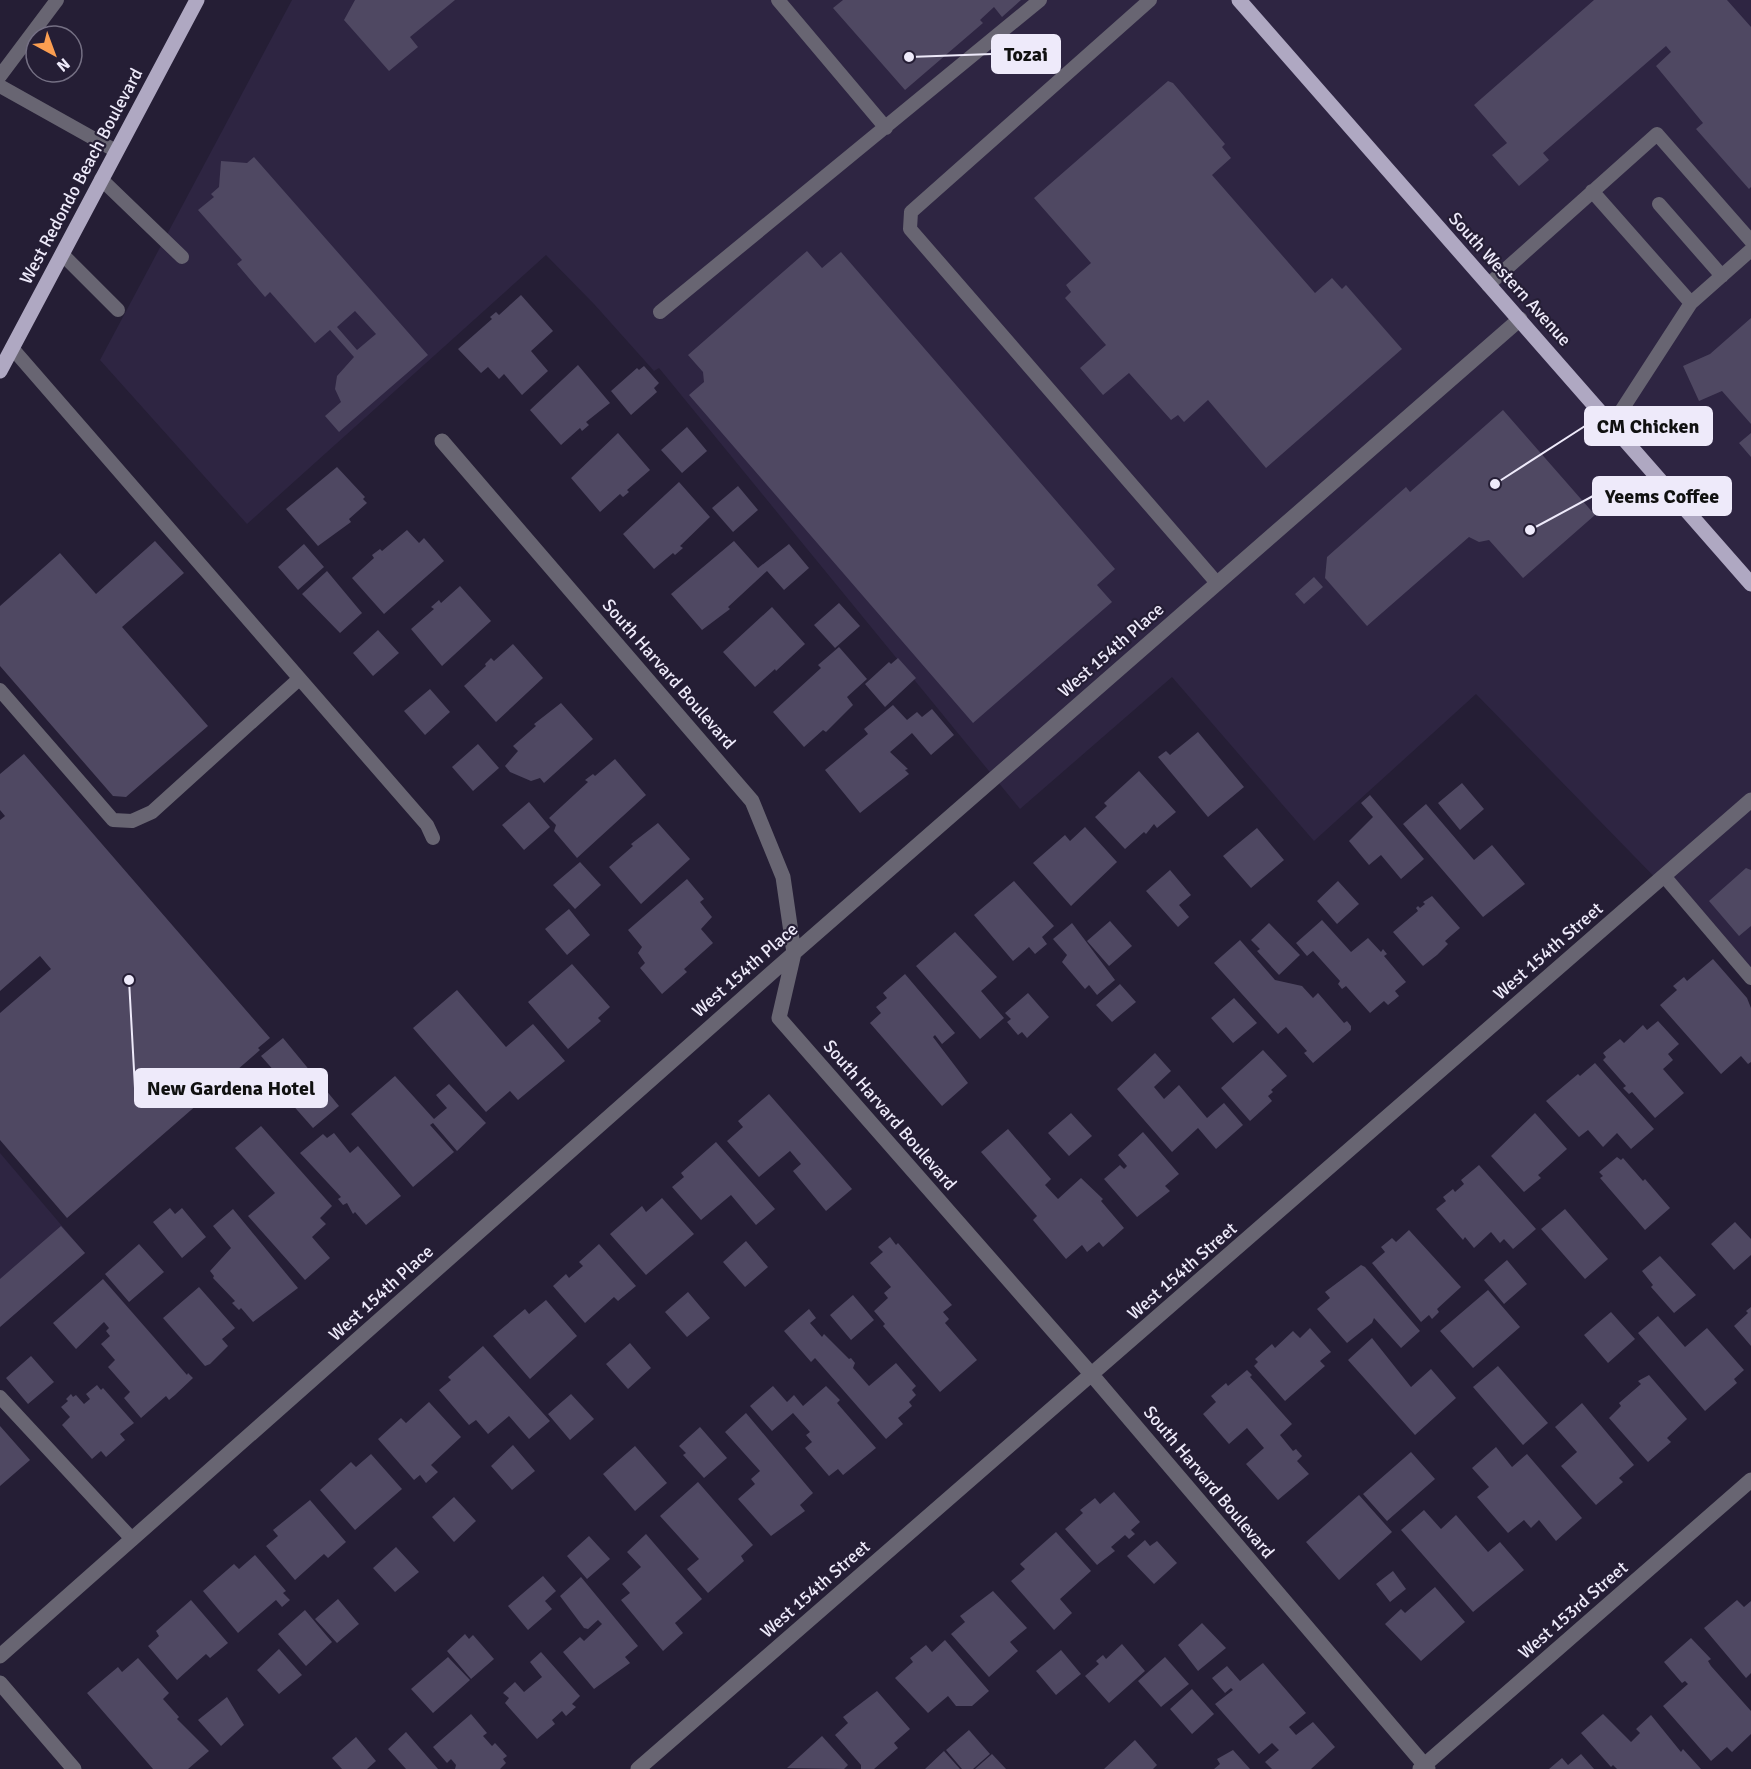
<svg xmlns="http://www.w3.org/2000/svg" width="1751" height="1769" font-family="Signika,sans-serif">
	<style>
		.built { fill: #2e2542 }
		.building { fill: #4f4862; fill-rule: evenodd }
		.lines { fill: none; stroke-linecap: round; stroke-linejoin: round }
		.lane { stroke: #686572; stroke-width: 14 }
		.street { stroke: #686572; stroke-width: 15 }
		.primary { stroke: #afa8c2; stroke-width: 15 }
		.labels { text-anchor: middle; stroke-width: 4.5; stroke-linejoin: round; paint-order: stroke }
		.street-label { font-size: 18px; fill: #eeeafa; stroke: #251e35 }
		.leader { fill: none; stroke: #eeeafa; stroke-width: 2 }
		.callout-dot { fill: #eeeafa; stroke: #251e35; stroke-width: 2 }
		.callout { fill: #eeeafa; stroke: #eeeafa; stroke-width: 2 }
		.callout-label { font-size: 20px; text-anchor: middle; font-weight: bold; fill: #111 }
	</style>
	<rect width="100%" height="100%" fill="#251e35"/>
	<path class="built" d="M292,0h1459v976l-275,-282 -162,147 -142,-164 -152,132 -361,-441 -5,3 -60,-67 -48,-49 -299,269 -147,-164z
		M0,1153l85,100 -85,74z"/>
	<path class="building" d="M355,0h100l-45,37 8,10 -29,24 -45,-51z
		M843,0h178l-19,17 -8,-10 -14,13 3,3 -78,67 -72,-82z
		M1594,0h133l24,27v160l-2,2 -53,-60 7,-6 -47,-57 15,-14 -5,-6 -123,107 6,7 -30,26 -27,-31 15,-12 -33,-38z
		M1168,81l5,2 52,61 -3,3 9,11 -19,17 103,118 17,-15 10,11 4,-4 56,64 -136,119 -58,-68 -24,22 -6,-7 -7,5 -42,-47 -26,22 -23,-27 26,-23 -41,-47 6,-6 -5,-7 25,-22 -57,-65z
		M254,157l174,198 -89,77 -14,-16 16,-14 -6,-13 2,-13 17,-19 -24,-27 -15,13 -45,-51 -5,5 -28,-33 5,-4 -44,-50 16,-13 -3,-3 8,-7 2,-26 26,2zM355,311l21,23 -19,16 -20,-23z
		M807,251l15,17 19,-16 274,317 -18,16 15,17 -139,121 -284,-328 15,-13 -1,-10 -15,-17z
		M521,295l32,36 -22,20 17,20 -26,24 -18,-21 -5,5 -11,-12 -7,6 -23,-24 34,-30 -2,-2 6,-5 3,3z
		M1751,318v106l-29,-33 -23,10 -16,-35 27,-12z
		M578,365l32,38 -24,19 3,3 -7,6 -2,-3 -19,17 -31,-35z
		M644,366l15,17 -5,5 3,4 -26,23 -20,-24 26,-23 2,2z
		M1503,410l92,105 -72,63 -34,-38 -10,2 -10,-5 -102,89 -42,-48 2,-21 79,-70 4,5z
		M687,427l20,24 -25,22 -21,-23z
		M618,433l32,37 -23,20 2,2 -6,5 -3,-3 -20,18 -29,-34z
		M1751,433v24l-12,-14z
		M337,467l28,30 -2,2 4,4 -18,16 2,3 -33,24 -32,-37z
		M679,482l31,35 -30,29 3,2 -8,7 -2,-2 -19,16 -31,-35z
		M738,486l20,24 -25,22 -21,-24z
		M407,530l12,13 5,-5 20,23 -60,53 -32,-36 22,-20 -2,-3 8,-6 2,2z
		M155,541l29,32 -62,54 86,99 -82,71 -13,-1 -113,-130v-60l60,-53 36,41z
		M734,541l24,27 31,-24 20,24 -25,22 -17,-19 -39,36 2,2 -28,21 -31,-36z
		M304,544l20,23 -26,23 -20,-23z
		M327,571l35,42 -22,20 -38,-39z
		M1314,577l9,10 -19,17 -9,-10z
		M460,586l31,35 -49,45 -31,-37 23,-20 -3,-2 8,-7 2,3z
		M839,603l21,23 -25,22 -21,-23z
		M772,607l33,37 -29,27 -1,-2 -20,18 -32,-35z
		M378,630l21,23 -26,23 -20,-23z
		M513,644l30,34 -47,44 -32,-36 22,-20 -1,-2 6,-6 3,3z
		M839,647l28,32 -20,18 6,8 -27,27 -3,-2 -19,17 -31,-35 48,-44 -3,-3z
		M898,658l18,20 -31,29 -20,-23 24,-22 2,2z
		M430,689l20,23 -25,23 -21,-24z
		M561,703l32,36 -49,44 -4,-5 -9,3 -21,-9 -5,-6 13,-15 -5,-5 23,-20 -2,-2z
		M893,705l14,15 10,-8 5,5 10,-8 22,26 -23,20 -19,-22 -22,19 18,17 -3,1 4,4 -49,39 -35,-43 43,-36 -4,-5z
		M1198,732l46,55 -36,30 -50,-60 8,-6 4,4z
		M478,744l21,24 -26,23 -21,-24z
		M24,754l246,284 -12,10 2,2 -193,168 -67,-78v-127l51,-44 -11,-13 -40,35v-171l5,-4 -5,-6v-36z
		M615,759l31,36 -69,63 -23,-27 2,-6 -7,-7 39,-36 -3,-2 8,-6 2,2z
		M1139,771l37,41 -19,16 -3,-4 -8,10 -2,-2 -19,17 -30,-32 12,-11 -3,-3z
		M1462,783l22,26 -24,21 -22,-27z
		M1370,795l54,64 -23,20 -20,-24 -12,10 -20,-24 24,-24 -12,-14z
		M529,802l21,25 -26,23 -22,-25z
		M1426,804l48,56 18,-15 33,39 -42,33 -80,-93z
		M658,823l32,36 -49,45 -32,-37 24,-21 -2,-2z
		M1085,827l32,35 -46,44 -38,-43 32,-28 5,6z
		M1257,828l27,32 -33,28 -28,-32z
		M580,862l21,23 -26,24 -22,-24z
		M1746,868l5,2v56l-12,10 -30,-35z
		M1170,870l21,25 -12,10 10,12 -11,10 -32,-36z
		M687,879l17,20 -4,3 12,15 -11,12 12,14 -29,26 3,3 -25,22 -22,-26 5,-5 -7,-10 4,-6 -14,-17z
		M1014,881l40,45 -12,11 5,7 -12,10 -6,-7 -16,14 -39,-46z
		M1338,881l21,23 -22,20 -20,-23z
		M1432,896l28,32 -15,13 3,3 -11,11 -14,11 -30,-34 25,-21 -2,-3 2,-2 2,2 5,-4 -2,-2z
		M569,909l21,26 -23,20 -22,-26z
		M1322,920l29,32 17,-14 13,14 2,-3 4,5 -3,2 22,26 -11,9 4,5 -11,9 -4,-4 -14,12 -24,-27 -4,3 -4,-5 2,-3 -27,-30 -6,5 -11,-13z
		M1110,921l22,25 -23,20 -22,-25z
		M1072,923l43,57 -18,15 -8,-10 -4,4 -23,-27 5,-7 -14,-16z
		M1269,923l31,32 -21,20 -22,-24 3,-2 -9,-9z
		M955,932l42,45 -16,14 23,27 -24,21 -64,-73z
		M1240,940l35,40 27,6 11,12 5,-5 26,30 3,-2 4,5v4l-38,33 -9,-10 3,-2 -21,-24 -8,7 -64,-71z
		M1713,959l34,39 4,10v54l-3,2 -7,-8 -20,18 -61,-69 17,-15 -4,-4 11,-9 3,4z
		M572,964l38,43 -12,11 3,3 -33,28 -40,-47z
		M905,974l50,59 -13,11 -7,-9 -2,2 35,46 -26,23 -72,-83 11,-10 -5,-6 11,-9 -4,-5z
		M1120,984l16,18 -24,20 -16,-17z
		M457,990l49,57 27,-23 32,37 -47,39 -8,-9 -24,21 -73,-84z
		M1028,993l21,24 -22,21 -5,-6 -4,3 -11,-13 4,-3 -6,-6z
		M1234,998l23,25 -24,20 -22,-25z
		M1658,1021l21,23 -11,10 5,6 -10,9 21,24 -29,25 -23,-26 -3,2 -6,-6 3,-2 -23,-26 3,-3 -3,-4 17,-14 4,4 19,-18 4,5z
		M283,1038l56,68 -26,22 -23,-26 -6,5 -20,-23 12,-11 -15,-17z
		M1263,1050l24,26 -16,14 2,2 -5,4 4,5 -22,20 -29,-33z
		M1155,1053l16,18 -17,16 10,12 15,-14 28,33 17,-15 19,22 -27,24 -18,-21 -26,24 -55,-63z
		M1595,1063l59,66 -23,20 -14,-16 -14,14 -15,-17 -9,7 -33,-36 32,-27 2,2z
		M395,1076l39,43 13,-11 -11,-13 13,-11 37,39 -29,28 -24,-28 -3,2 24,27 -41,35 -62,-73z
		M769,1094l83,95 -26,22 -33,-40 8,-7 -11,-13 -31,26 -32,-36 16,-14 -5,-6z
		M1071,1113l21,23 -23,20 -21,-23z
		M1535,1113l32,36 -29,26 3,3 -17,14 -33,-36z
		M261,1126l71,80 -12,12 6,6 -14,13 18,21 -25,22 -57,-64 27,-23 -40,-45z
		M1008,1129l43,50 -6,6 13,14 23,-21 22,21 -2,2 23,27 -21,19 -4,-5 -12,10 -5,-7 -16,14 -33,-39 4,-4 -56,-64z
		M1143,1132l36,42 -14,12 5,5 -33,26 -33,-38 16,-14 4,4 3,-3 -9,-11z
		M334,1133l16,20 8,-7 43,50 -35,29 -11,-13 -2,2 -6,-11 -4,2 -5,-6 3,-2 -41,-44 23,-19 4,4z
		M716,1142l59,67 -19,16 -25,-30 -30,25 -29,-33 12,-10 -3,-4z
		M1617,1157l4,3 2,-2 20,23 2,-2 25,29 -25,22 -45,-52 3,-2 -4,-4z
		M1479,1165l57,64 -23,20 -9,-10 -4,4 -9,-11 -17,16 -9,-11 -2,3 -27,-31 10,-8 -3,-4 10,-8 2,3 9,-8 -3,-4z
		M662,1198l32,36 -48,41 -36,-41 32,-28 4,6z
		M170,1208l5,6 7,-6 24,29 -24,21 -29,-36z
		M233,1209l65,79 -45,34 -12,-14 -2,2 -7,-7 3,-2 -22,-23 1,-2 -4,-5 21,-23 -18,-22z
		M1565,1209l43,50 -23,20 -44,-50z
		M1735,1222l16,17v16l-17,15 -23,-26z
		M61,1226l24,27 -85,74v-48z
		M1409,1230l52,57 -24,22 2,3 -7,7 -3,-4 -8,7 -49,-59 13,-11 -4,-5 11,-9 4,4z
		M890,1237l6,8 2,-2 54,62 -9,7 6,7 -4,4 32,37 -37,32 -57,-66 2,-2 -11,-13 14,-13 -4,-5 7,-6 -21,-24 13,-11 -5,-5z
		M746,1241l22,26 -23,20 -22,-25z
		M139,1244l25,28 -35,30 -24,-28z
		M599,1244l37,42 -18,15 -4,-4 -29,26 -32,-37 13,-12 3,4 14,-12 -4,-4z
		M1660,1256l36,39 -22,18 -23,-26 2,-2 -11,-14z
		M1507,1260l20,24 -23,20 -20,-24z
		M1361,1265l4,2 55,64 -19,17 -27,-30 -2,5 -25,20 -30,-34 13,-11 -5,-6z
		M103,1279l84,96 1,-2 5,5 -18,17 -6,5 -3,-4 -25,22 -17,-20 6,-6 -22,-25 7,-7 -14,-16 9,-8 -4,-5 3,-3 -5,-6 -28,27 -23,-26z
		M199,1287l36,41 -13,11 6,7 -18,18 -5,2 -42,-48z
		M1488,1290l32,37 -47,41 -33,-37z
		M688,1292l22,26 -23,19 -22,-25z
		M853,1295l21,25 -23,20 -21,-25z
		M546,1300l31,36 -47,43 -37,-43 32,-27 4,5z
		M1751,1307v39l-17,-20 14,-13 -2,-2z
		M809,1309l7,9 -6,5 12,14 2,-3 25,25 2,-1 4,5 -2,5 16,18 27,-23 20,23 -4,4 4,5 -7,7 3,4 -14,12 5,6 -17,15 -71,-81 -4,4 -27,-31z
		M1611,1312l24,27 -27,24 -24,-28z
		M1658,1316l27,31 22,-19 37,42 -10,9 3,4 -32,28 -67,-78z
		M1310,1328l21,24 -11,9 5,5 -40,35 -31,-35 4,-4 -3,-3 17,-15 3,4 18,-17 7,7z
		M1372,1338l39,49 20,-18 25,29 -41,37 -67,-75z
		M630,1343l21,25 -23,21 -22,-25z
		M483,1346l67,75 -21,18 -20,-23 -21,18 -12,-14 -7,5 -30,-35 12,-10 -3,-3z
		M31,1356l23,26 -26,22 -22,-26z
		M1498,1366l50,57 -25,22 -50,-58z
		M1247,1370l5,5 -2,2 42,47 -12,11 13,16 3,-2 6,7 -5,5 12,13 -31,26 -32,-36 18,-16 -17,-20 -18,16 -26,-30 13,-12 -5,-6 15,-13 2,3z
		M1649,1375l38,44 -20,19 4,4 -23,20 -39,-44 12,-12 -2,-3 22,-19 -3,-3z
		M97,1385l4,5 2,-2 31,35 -14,11 5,6 -19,17 -5,-6 -9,8 -30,-34 8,-8 -9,-10 7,-6 -2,-2 5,-5 2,3 3,-2 8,9 6,-5 -4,-5z
		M773,1386l14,16 7,-7 9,11 23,-20 14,14 -3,3 39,45 -33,27 -5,-6 -9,7 -24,-28 7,-6 -6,-7 4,-3 -17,-19 -21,18 -22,-25z
		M571,1394l23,25 -24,21 -22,-26z
		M429,1402l32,35 -30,28 7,7 -12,11 -6,-8 -6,5 -36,-41 23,-21 5,5z
		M1582,1403l52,62 -15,13 4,4 -27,23 -35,-39 16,-14 -22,-25z
		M746,1413l67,80 -13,12 5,6 -34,25 -33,-37 17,-15 -4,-5 9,-8 -35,-39z
		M0,1426l30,34 -30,26z
		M700,1427l27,31 -23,20 -21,-23 3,-2 -7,-7z
		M513,1445l22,26 -23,19 -21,-24z
		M635,1446l32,37 -32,28 -32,-37z
		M1496,1447l16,20 15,-13 55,64 -26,23 -17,-21 -8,8 -7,-8 -16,13 -31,-36 12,-10 -17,-19z
		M1411,1452l24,27 -48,42 -24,-27z
		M371,1454l31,35 -47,41 -35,-40 31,-28 5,5z
		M698,1482l55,63 -12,11 3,5 -36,32 -21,-24 12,-10 -39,-43z
		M1114,1492l26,30 -9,8 4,4 -6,5 -4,-4 -14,12 4,4 -18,14 -32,-36 18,-16 -3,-3 15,-12 5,6z
		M1359,1495l33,37 -53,48 -33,-38z
		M454,1497l22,24 -22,21 -22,-25z
		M310,1500l36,42 -18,16 -4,-4 -29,26 -29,-34 12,-10 -5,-6z
		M1424,1510l17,19 15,-14 32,37 12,-10 24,28 -51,42 -72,-82z
		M1056,1532l35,39 -31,28 12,14 -18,17 -43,-49 14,-12 -5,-5z
		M646,1534l56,65 -27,24 8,10 -20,18 -42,-51 9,-7 -8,-9 19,-17 -14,-15z
		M589,1536l21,23 -23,20 -20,-23z
		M1145,1540l5,6 7,-5 20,22 -23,21 -27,-28z
		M396,1547l23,25 -24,20 -22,-24z
		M255,1555l31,36 -3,2 7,7 -8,7 -6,-7 -38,33 -35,-42 31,-27 5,5z
		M1393,1571l13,18 -16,13 -14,-18z
		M543,1576l13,15 -11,10 7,8 -24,21 -20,-24z
		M581,1577l57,69 -13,11 5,6 -36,26 -31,-37 17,-15 4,4 18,-17 -4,-4 -10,9 -4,-1 -24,-32z
		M1435,1587l30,35 -44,39 -36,-37 16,-15 4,4z
		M993,1591l34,37 -17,14 8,9 -29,26 -38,-43 14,-12 -5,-6z
		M338,1599l21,25 -22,19 -22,-24z
		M191,1600l37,43 -18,15 -4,-4 -29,26 -29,-34 11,-10 -3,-5z
		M1737,1600l7,7 7,-6v72l-5,5 -42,-50z
		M305,1610l27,32 -26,24 -28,-32z
		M1202,1623l24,25 -28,23 -20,-26z
		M465,1634l4,5 4,-4 21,24 -23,20 -24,-28z
		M1691,1638l20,21 -3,2 3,5 40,45v23l-19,18 -5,-5 -16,14 -48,-55 25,-22 -3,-3 -3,2 -18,-21z
		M945,1640l44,51 -17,15h-16l-8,-10 -20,17 -33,-35 18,-16 -3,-4 16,-13 6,7z
		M1122,1644l23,27 -36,32 -24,-27 14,-12 -3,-3 7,-6 3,4z
		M279,1649l23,26 -23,19 -22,-24z
		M1061,1650l20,24 -25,21 -20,-24z
		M541,1652l39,44 -8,8 4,3 -10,9 -4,-5 -10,9 3,4 -18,15 -32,-36 4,-5 -6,-5 12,-11 9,10 18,-15 -12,-15z
		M448,1657l22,23 -37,33 -22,-24z
		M1165,1657l24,27 -28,23 -23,-26z
		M138,1658l31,35 -6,6 16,18 -2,2 32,32 -21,18h-35l-66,-76 31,-26 4,5z
		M1263,1663l43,50 -17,14 7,8 17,-13 22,25 -24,22h-39l-7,-7 14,-12 -7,-7 -13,11 -44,-50 18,-14 -2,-2 -6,5 -13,-15 15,-12 13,15z
		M1192,1689l22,25 -22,20 -22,-25z
		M877,1691l33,38 -16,14 4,5 -24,21h-13v-4l-26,-30 13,-12 -5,-6z
		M227,1697l17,28 -23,21 -23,-26z
		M471,1714l16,19 -4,3 9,10 3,-3 12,13 -4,3 3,4 -6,6h-45l1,-4 -5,-6 -4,4 -14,-16z
		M1603,1714l28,28 9,-9 -4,-4 15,-14 30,37 2,-3 18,20h-84l-4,-4 -2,2 -30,-34z
		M969,1730l21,24 -17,15h-11l-16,-19z
		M406,1732l32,37h-32l-18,-20z
		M822,1736l26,29 -4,4 -57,-1z
		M356,1737l20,24 -9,8h-25l-10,-11z
		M1135,1740l22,25 -4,4h-49z
		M1233,1750l17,19h-36l6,-5 -3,-5z
		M944,1751l16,18h-35z
		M992,1754l14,15h-31z
		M1581,1754l13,15h-45l13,-11 6,7z"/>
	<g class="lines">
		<path class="lane" d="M778,0l108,128
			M1150,0l-239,212 -1,17 307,354
			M0,76l57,-76
			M0,86l116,65
			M101,179l81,78
			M1592,191l99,112
			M1659,204l63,72
			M62,254l56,56
			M1488,285l169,-151 94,107
			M660,312l380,-312
			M12,348l415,477 6,13
			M1612,425l79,-122 60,-53
			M0,690l113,130 19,1 20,-9 147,-133
			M1664,876l87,102
			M0,1397l132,142"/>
		<path class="street" d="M442,441l310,360 31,76 11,76 -15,65 313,357 336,394
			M0,1656l794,-703 726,-634
			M0,1683l74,86
			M638,1769l1113,-969
			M1420,1769l331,-289"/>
		<path class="primary" d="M1239,0l512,584
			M0,371l197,-371"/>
	</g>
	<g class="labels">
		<g class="street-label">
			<text transform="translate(81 176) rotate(-62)" y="6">West Redondo Beach Boulevard</text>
			<text transform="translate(1510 279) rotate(48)" y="6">South Western Avenue</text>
			<text transform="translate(1111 650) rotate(-41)" y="6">West 154th Place</text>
			<text transform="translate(669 674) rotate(49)" y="6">South Harvard Boulevard</text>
			<text transform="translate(1548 951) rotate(-41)" y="6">West 154th Street</text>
			<text transform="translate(745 970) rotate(-41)" y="6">West 154th Place</text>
			<text transform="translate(890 1115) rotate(49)" y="6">South Harvard Boulevard</text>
			<text transform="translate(1182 1271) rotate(-41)" y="6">West 154th Street</text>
			<text transform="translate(381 1293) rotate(-42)" y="6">West 154th Place</text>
			<text transform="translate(1209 1482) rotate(50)" y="6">South Harvard Boulevard</text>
			<text transform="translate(815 1589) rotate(-41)" y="6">West 154th Street</text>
			<text transform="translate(1573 1610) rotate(-41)" y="6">West 153rd Street</text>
		</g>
	</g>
	<path class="leader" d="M909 57L992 54M1495 484L1585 426M1530 530L1593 496M129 980L135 1088"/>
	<g class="callout-dot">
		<circle cx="909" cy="57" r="6"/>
		<circle cx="1495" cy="484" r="6"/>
		<circle cx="1530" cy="530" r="6"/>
		<circle cx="129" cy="980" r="6"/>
	</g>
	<g class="callout">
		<rect x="992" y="35" width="68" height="38" rx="6"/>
		<rect x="1585" y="407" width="127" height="38" rx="6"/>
		<rect x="1593" y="477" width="138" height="38" rx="6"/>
		<rect x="135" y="1069" width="192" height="38" rx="6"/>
	</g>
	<g class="callout-label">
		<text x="1026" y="61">Tozai</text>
		<text x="1648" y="433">CM Chicken</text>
		<text x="1662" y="503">Yeems Coffee</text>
		<text x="231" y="1095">New Gardena Hotel</text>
	</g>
	<g transform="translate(54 54) rotate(139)"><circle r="28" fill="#251e35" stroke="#757084" stroke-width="1.5"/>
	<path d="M0-4.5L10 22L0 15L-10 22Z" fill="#fb9e51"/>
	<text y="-9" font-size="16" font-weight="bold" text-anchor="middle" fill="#eeeafa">N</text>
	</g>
</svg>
